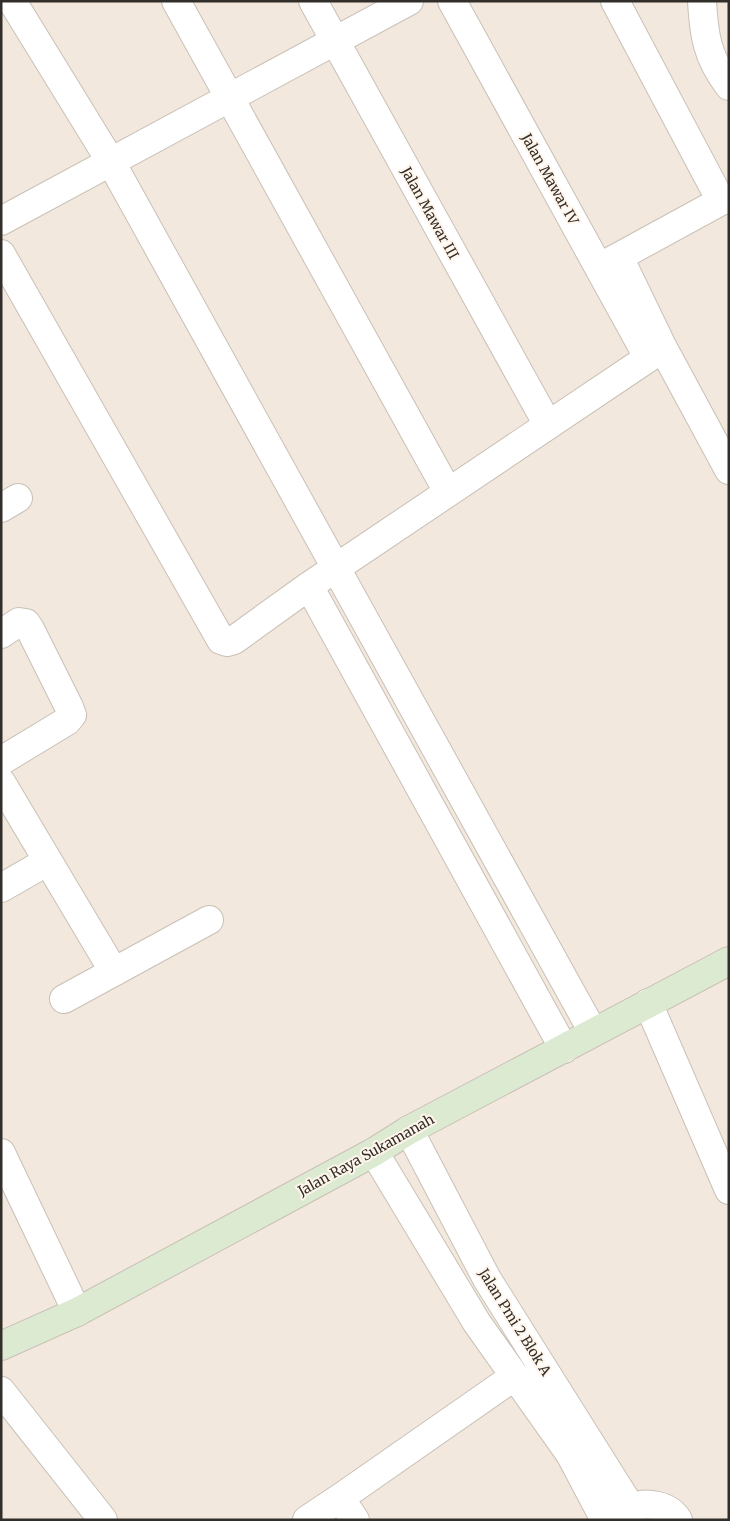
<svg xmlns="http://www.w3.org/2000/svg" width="730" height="1521" font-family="Merriweather,serif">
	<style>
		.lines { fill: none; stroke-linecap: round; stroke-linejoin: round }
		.street-casing { stroke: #c9c0b6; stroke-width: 30 }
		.secondary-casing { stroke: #c9c0b6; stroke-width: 30 }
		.street { stroke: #fff; stroke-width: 28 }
		.secondary { stroke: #ddead2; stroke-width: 28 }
		.labels { text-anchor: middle; stroke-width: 4; stroke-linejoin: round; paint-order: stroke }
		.street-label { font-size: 14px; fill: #322e2a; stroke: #fff5ea }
	</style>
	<rect width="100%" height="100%" fill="#f2e8dd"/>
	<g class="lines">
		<defs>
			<path id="street" d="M12,1l99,161 482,870
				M176,1l272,491
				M313,1l235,424
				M452,1l196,356
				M615,1l106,200
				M702,1c2,35 5,56 27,85
				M1,221l408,-220
				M1,254l220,386 6,2 7,-2 75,-54 354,-238
				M619,257l44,91 66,122
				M602,266l119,-65 8,-2
				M1,508l17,-10
				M309,586l255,463
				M1,634l18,-12 7,1 4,6 39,78 3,8 -5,6 -66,40
				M1,782l113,190
				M1,888l47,-27
				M64,999l145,-79
				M648,1003l81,187
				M409,1130l78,149 144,229
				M374,1152l103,171 93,131 35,66
				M1,1153l76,159
				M1,1391l102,129
				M340,1498l175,-122
				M618,1518c4,-3 8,-8 13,-10 15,-7 38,-3 47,12
				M307,1520l33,-22 15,22"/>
			<path id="secondary" d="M1,1346l76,-34 297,-160 35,-22 320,-169"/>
		</defs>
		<use href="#street" class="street-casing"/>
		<use href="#secondary" class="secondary-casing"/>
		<use href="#street" class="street"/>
		<use href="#secondary" class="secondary"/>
	</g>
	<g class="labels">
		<g class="street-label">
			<text transform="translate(550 179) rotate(61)" y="5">Jalan Mawar IV</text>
			<text transform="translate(430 213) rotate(61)" y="5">Jalan Mawar III</text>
			<text transform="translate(366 1155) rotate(-29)" y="5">Jalan Raya Sukamanah</text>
			<text transform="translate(515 1322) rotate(58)" y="5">Jalan Pmi 2 Blok A</text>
		</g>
	</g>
	<rect width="730" height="1521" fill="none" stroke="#322e2a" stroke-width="5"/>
</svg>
